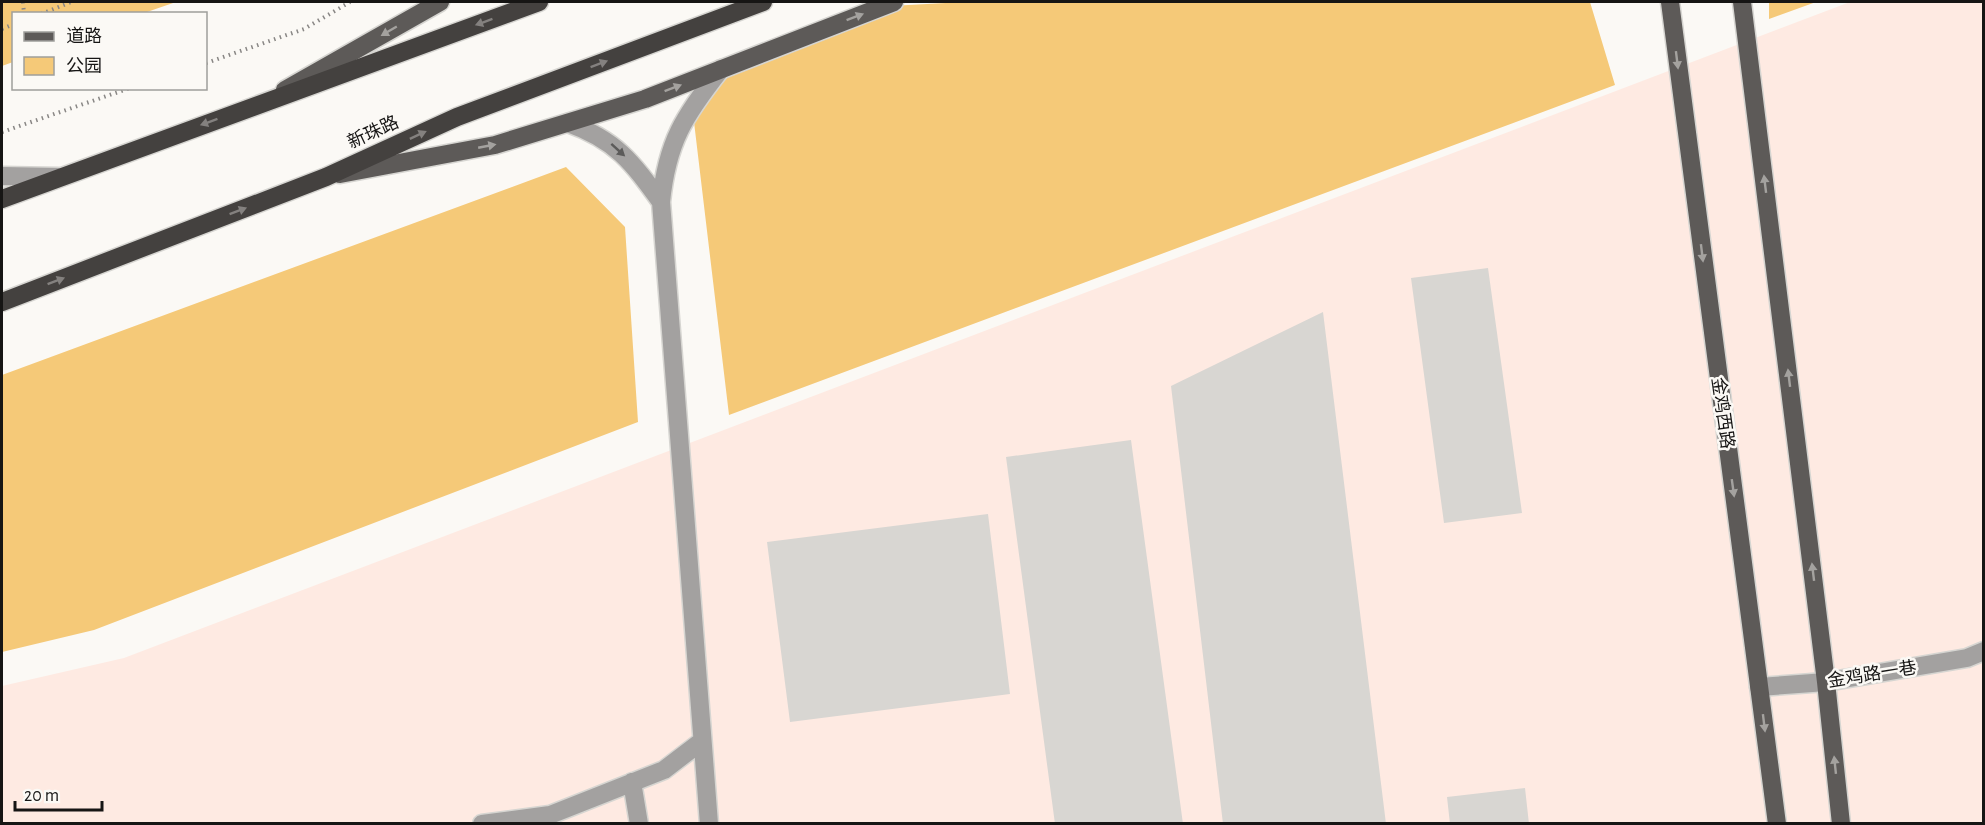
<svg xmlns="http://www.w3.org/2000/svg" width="1985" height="825" font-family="'Alegreya Sans','Noto Sans SC',sans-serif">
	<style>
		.industrial { fill: #feeae2 }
		.green { fill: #f5c978 }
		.building { fill: #d8d6d2 }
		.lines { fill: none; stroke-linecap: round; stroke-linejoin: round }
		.minor-casing { stroke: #d6d5d1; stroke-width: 21 }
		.major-casing { stroke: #d6d5d1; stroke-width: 21 }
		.highway-casing { stroke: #d6d5d1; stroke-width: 21 }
		.path { stroke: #898785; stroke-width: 4; stroke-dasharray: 1.5 4.5; stroke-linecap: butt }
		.minor { stroke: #a3a1a0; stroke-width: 18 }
		.major { stroke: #5d5a58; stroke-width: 18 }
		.highway { stroke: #44413f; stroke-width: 18 }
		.oneway { fill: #a4a29f }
		.oneway2 { fill: #84817f }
		.oneway3 { fill: #5c5b5a }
		.labels { text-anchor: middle; stroke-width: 5; stroke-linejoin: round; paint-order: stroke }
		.street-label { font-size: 18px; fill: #161514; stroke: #fbf9f5 }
	</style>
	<rect width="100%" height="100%" fill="#fbf9f5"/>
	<path class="industrial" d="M1850,2h133v821h-1981v-137l122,-28z"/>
	<path class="green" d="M2,2h174l-32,11 -130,1 -1,48 -11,4z
		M964,2h626l25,83 -886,330 -35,-293 17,-47 179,-69z
		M1769,2h47l-47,17z
		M566,167l59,60 13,195 -544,208 -92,22v-277z"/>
	<path class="building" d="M1488,268l34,245 -78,10 -33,-245z
		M1323,312l63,512h-163l-52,-438z
		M1131,440l52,384h-128l-49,-367z
		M988,514l22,180 -220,28 -23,-180z
		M1525,788l4,36h-79l-3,-27z"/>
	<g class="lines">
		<defs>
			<path id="minor" d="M568,123c48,17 64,39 93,79
				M2,176l56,1
				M1759,687l67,-5 141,-24 17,-7
				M632,782l7,42
				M482,824l68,-9 114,-45 38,-29
				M709,824l-48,-622c6,-60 23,-86 60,-133"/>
			<path id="major" d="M1670,2l107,822
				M1742,2l84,680 15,142
				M285,90l155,-88
				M340,174l155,-29 150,-46 249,-97"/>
			<path id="highway" d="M2,199l537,-197
				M2,302l324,-125 131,-60 306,-115"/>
		</defs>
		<use href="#minor" class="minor-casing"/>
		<use href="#major" class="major-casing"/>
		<use href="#highway" class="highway-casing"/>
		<path class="path" d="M23,2l1,12
			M41,14l30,-12
			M2,29l12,-5
			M206,63l98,-34 46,-27
			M2,132l128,-44"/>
		<use href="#minor" class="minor"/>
		<use href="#major" class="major"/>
		<use href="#highway" class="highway"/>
	</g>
	<defs><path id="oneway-solid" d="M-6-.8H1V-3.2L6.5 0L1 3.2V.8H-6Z" transform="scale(1.5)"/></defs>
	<g class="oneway">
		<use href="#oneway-solid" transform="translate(855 17) rotate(-21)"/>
		<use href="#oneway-solid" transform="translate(389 31) rotate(150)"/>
		<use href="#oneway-solid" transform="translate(1677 60) rotate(83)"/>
		<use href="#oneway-solid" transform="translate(673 88) rotate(-21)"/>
		<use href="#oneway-solid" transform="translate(487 146) rotate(-11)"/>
		<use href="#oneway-solid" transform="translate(1765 184) rotate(-97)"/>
		<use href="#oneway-solid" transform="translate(1702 253) rotate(83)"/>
		<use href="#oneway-solid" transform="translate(1789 378) rotate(-97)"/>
		<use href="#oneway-solid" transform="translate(1733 488) rotate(82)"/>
		<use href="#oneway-solid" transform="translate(1813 572) rotate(-97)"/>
		<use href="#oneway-solid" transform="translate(1764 723) rotate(83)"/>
		<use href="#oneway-solid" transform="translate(1835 765) rotate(-96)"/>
	</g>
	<g class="oneway2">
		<use href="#oneway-solid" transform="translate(484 22) rotate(160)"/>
		<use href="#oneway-solid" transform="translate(599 64) rotate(-21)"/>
		<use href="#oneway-solid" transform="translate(209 122) rotate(160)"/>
		<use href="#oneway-solid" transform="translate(418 135) rotate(-25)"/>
		<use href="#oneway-solid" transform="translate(238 211) rotate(-21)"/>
		<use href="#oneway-solid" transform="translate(56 281) rotate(-21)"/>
	</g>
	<use class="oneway3" href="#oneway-solid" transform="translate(618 150) rotate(42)"/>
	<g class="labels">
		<g class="street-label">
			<text transform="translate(373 132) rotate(-25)" y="6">新珠路</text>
			<text transform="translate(1723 413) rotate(82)" y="6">金鸡西路</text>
			<text transform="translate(1872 674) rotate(-9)" y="6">金鸡路一巷</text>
		</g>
	</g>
	<rect width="1985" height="825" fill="none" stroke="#161514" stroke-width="6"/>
	<rect x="12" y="12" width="195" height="78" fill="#fbf9f5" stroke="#9f9e9b" stroke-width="1.5"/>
	<rect x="24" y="32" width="30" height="9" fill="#5d5a58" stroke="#9f9e9b" stroke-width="1.5"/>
	<text x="66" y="42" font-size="18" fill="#161514">道路</text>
	<rect x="24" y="57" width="30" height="18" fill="#f5c978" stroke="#9f9e9b" stroke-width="1.5"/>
	<text x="66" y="72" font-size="18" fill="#161514">公园</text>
	<path d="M15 801v9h87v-9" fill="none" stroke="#161514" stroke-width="3"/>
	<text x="24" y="801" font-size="18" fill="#161514" stroke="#fbf9f5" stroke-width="4.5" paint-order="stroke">20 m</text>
</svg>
